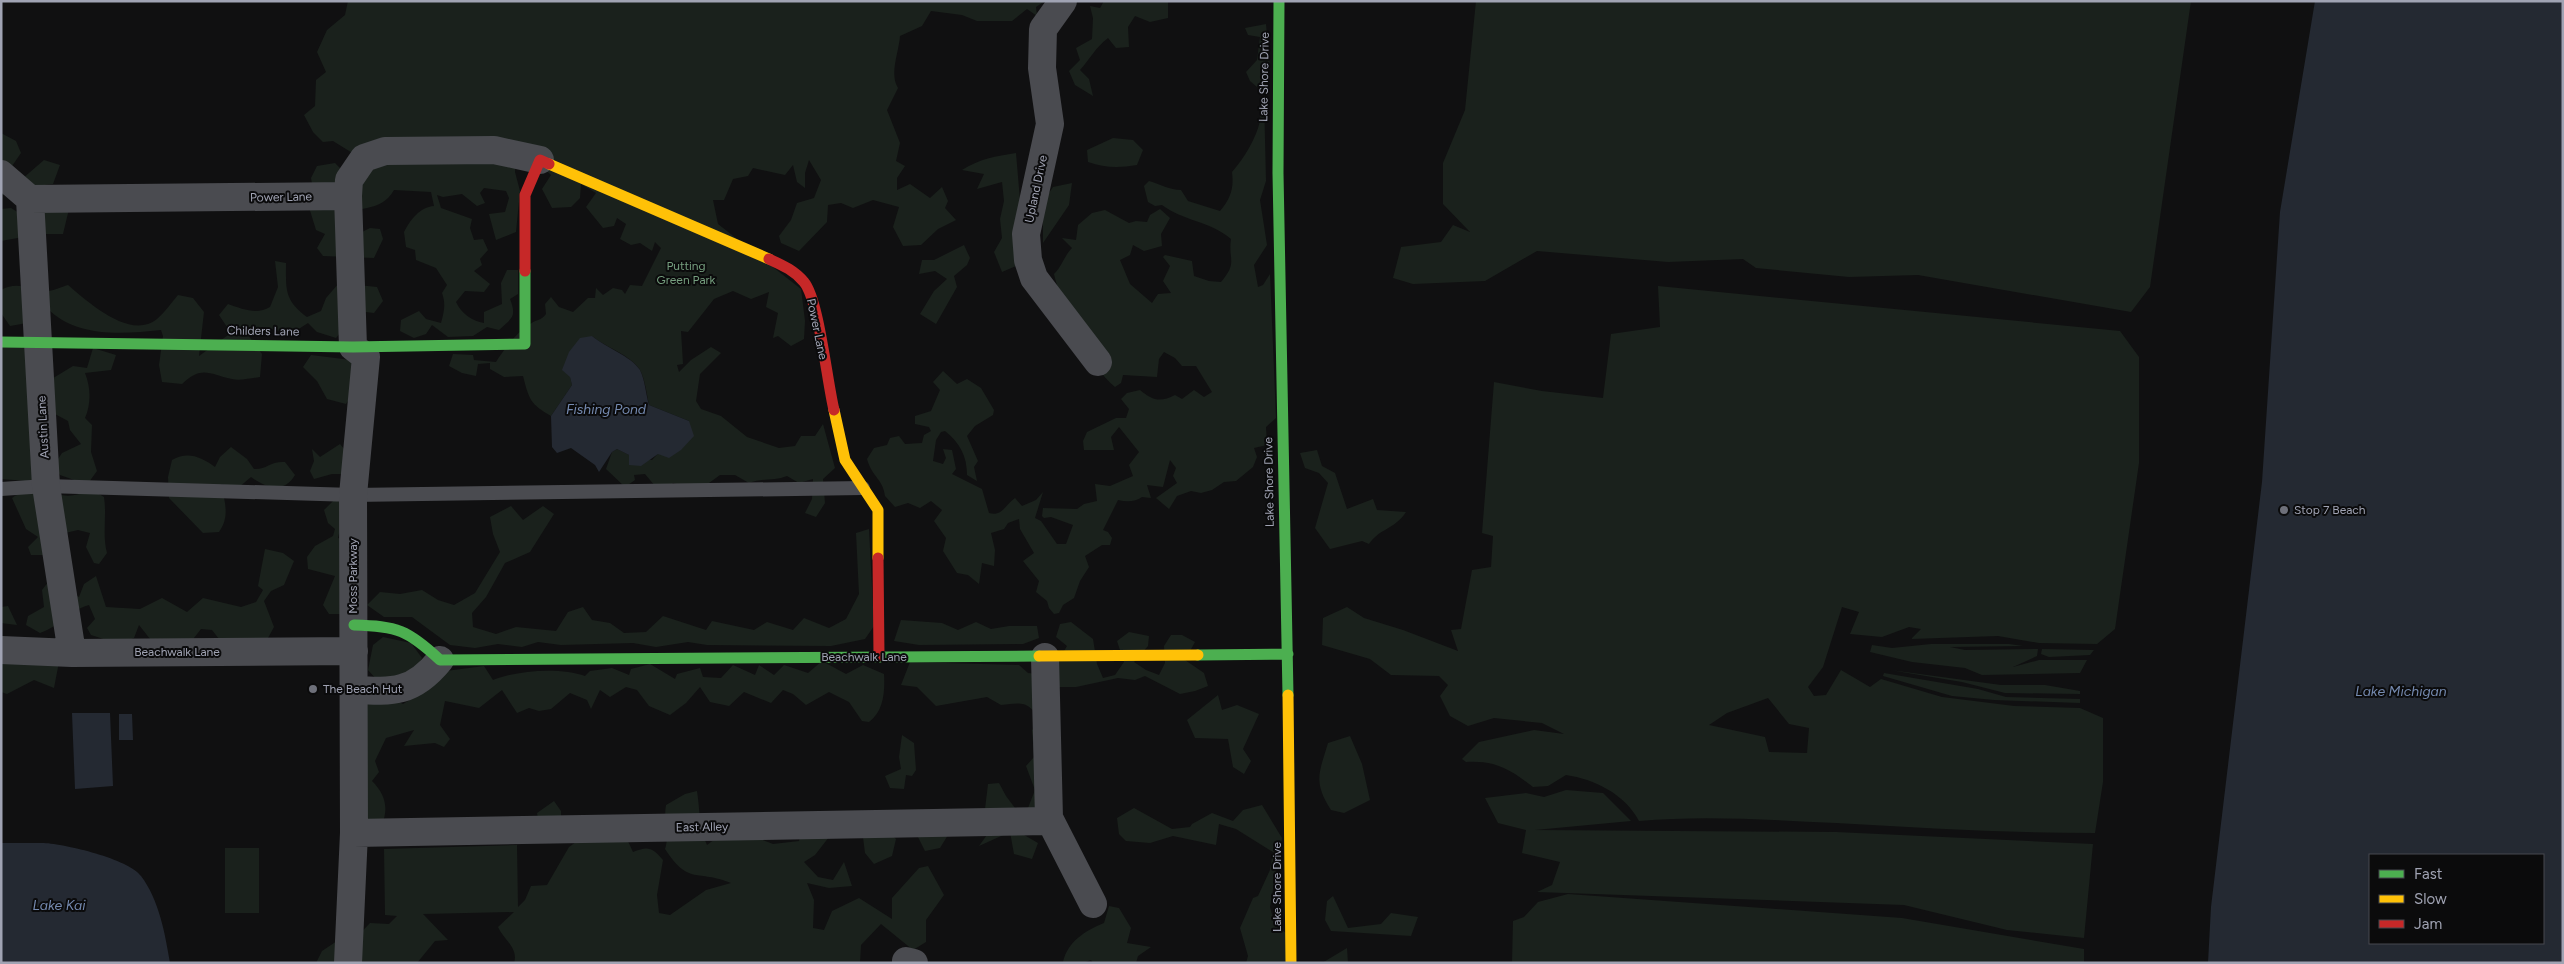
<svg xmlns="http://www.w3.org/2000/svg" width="2564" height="964" font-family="Figtree,sans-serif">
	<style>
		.green { fill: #1a211c; fill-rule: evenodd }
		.water { fill: #242932; fill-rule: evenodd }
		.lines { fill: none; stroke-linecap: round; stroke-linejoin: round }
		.lane { stroke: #4a4b50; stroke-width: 14 }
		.street { stroke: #4a4b50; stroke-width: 28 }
		.fast { stroke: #4caf50; stroke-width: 11 }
		.slow { stroke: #ffc107; stroke-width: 11 }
		.jam { stroke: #c62828; stroke-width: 11 }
		.poi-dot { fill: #6e707a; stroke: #0b0b0c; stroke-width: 2 }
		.labels { text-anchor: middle; stroke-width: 4; stroke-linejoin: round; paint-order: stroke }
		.street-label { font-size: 12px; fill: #a0a3b3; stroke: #0b0b0c }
		.park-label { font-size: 12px; fill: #769f7f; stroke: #0b0b0c }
		.poi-label { font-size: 12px; fill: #a0a3b3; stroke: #0b0b0c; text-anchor: start }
		.water-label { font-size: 14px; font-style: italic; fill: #758ab0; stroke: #0b0b0c }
	</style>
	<rect width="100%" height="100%" fill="#101011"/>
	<path class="green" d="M348,1h697l-9,6 1,9 -10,-7 -15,12h-35l-15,-6 -31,-4 -9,15 -22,10c-1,16 -11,38 -2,52l-11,22 13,33 -4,18 9,5 -8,12v12l13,-6 20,14 12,-11 6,14 -3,7 11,12 -18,9 -17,16 -18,1 -10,-19 6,-20 -26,-7 -20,8 -12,-5 -13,2 -1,17 -28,29 -18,-8 -2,-7 12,-16 6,-17 17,-5 7,-18 -12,-20 -4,13v15l-8,-6 -4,-17 -8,10 -32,-7 -5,8 -15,3 -9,21h-11l5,24 83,65 4,32 -1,18 -13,7 -13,-10 -5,2 5,-25 -12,-6 3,-15 -18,7 -18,-8 -19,8 -26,33 -7,-1 2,33 -6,1 2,7 12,-12 20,-13 10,6 -21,21 -4,27 5,8 20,7 26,21 32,11 16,-2 6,-10h14l8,-12 12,44 -12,11 2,24 -9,14 -11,-4 7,-14 1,-20 -14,4 -12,-7c-12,5 -25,2 -38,7l-14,-8h-15l-11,8 -27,3 -9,-3 -4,4 -14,-1 -10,-12 -11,1 1,5 -10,7 -19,-18 6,-17 5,-3 12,6 23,5 37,-39 -40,-16c-2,-10 -4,-26 -9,-35 -9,-15 -35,-23 -48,-34l-22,41 2,8 -21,31c-21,-12 -22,-17 -28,-40l-19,1 -14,-8v-6l-12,1 -2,12 -14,-3 -13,-7 4,-12 20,1 1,5 22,2c8,-13 21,-30 34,-38 7,-5 11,-3 16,-10l-1,-10 6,-7 8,10 14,5 15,-14h7l1,-10 7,7 10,-7 9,2 3,4 5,-9 12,1 19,-38 -6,-6 -3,9 -12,-8 -9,2 -11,-6 6,-15 -9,-6 -3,8 -11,2 -17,-21 10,-14 -15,-9 -1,14 -9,9 -19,1 -10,-19 9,-14 -34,-32 -2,29 5,19 -4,41 -20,8 -7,-26 16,-2 4,-14 -3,-7 -22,-3 -4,5 5,10 -8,3 -15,-12 -19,3 -6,-2 4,13 31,11 -2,9 4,12 9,-1 5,11 -8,9 2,6 -8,6 16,13 -6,8 -19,-1 -9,11c5,11 16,19 28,21v-11l18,-8 -1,-21 6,-13h11v24l-8,5c7,18 2,19 -11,31l-12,-3 -14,9 -25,1 -16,-12 -6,9 -12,4 -14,-7 1,-11 18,-9 7,8 15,4c3,-11 5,-19 1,-30l5,-8 -11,-17 -20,-8 -1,-10 -9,-3 -2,-15c6,-12 16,-25 30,-26l-3,-14 -37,-2c-14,25 -38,13 -59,30l3,12 20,2 12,-6 10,1 3,10 -9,19 -51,-2 -6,-8 8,-14 -9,-4 -8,-26 5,-15 -2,-11 6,-12 18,-3 6,6 13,-15 -21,-13 -10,1 -10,-10 -9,-17 11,-9 1,-26 10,-8 -9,-20 10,-22 18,-15z
		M1104,1h64v17l-18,4 -15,-6 -7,11 1,20 -13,1 -8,-10c-13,10 -18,21 -28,32l9,9 4,17 -18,-11 -6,-14 11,-11 -4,-12 16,-9 1,-21 -3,-12 10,2z
		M1476,1h715l-41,286 -19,25 -213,-37 -69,2 -93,-9 -13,-9 -75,3 -131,-11 -52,30 -72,3 -20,-6 8,-31 40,-5 12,-17 17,7 -27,-28v-41l22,-53z
		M1266,24l4,43 -13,20 -7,-6 -4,-9 11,-12 3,-23 -12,-2 -3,-7z
		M1264,98l2,83 -6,19 7,45 -13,20 4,22 5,-2 7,-11 6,144 -10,9 1,18 -13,3 3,9 -4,10 -17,14 -12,1 -12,8 -11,3 -10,-2 -14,5 -8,13 -13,-11 21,-15 -4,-7 3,-8 -6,-8 -7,27 -16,-2 4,13 -9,-1c-7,5 -15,5 -24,3l-15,30 5,2 4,6 -2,7h-8l-17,11 4,11 -9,14 -6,17 -11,7 -4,8 -5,1 -5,-6 -2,-7 -11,-9 3,-11 -16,-20 11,-8 -14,-24 -1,-10 -11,4 -4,6 -13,4 4,17 -1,16 -12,-3 -3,21 -11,-9 -11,-2 -14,-22 3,-13 -12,-17 8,-11 -11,-9 -11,7 -12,-5 -13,4 -10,-11c-2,-17 -13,-19 -18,-37l7,-11 13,-3 3,-7 9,-2 6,8 17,-1 2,-8 7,-4 -2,-4 -14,-3v-8l16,-5 9,-21 -7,-8 10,-11 14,13 10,-5 14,9 13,22 -1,5 -18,11 -8,10 11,25 -4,6 3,14 -10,-6c0,-19 -7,-32 -22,-44l-4,1 -5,8 -3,21 10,3 3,-6 -3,-9 9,1 4,19 -4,5 30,15 7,24c13,4 16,-8 26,-15l7,8 14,-6 7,-8 -8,26 6,3 16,23h9l7,-19 -22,-8 -7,1 -2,-2 1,-8 34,1 7,-5 13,-3 -2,-17 15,2 23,-10 -4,-11 10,-13 -20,-25 -8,10 3,13h-30l-1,-9 4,-9 29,-14h10l3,-9 -8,-10 6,-6 13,-3c12,10 20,13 35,5l7,4 12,-9 10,7 8,-5 -16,-26h-14l-7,-8 -11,-6 -5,7 -2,18 -34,-2 -2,8 -6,4c-25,-20 -54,-82 -61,-113 9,-9 10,-18 18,-26l-10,-10 14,2 2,-15 14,-12 13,-3 24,13 7,-2 11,1 3,-7 10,-6 10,9 -9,16 1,12 -18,5 -11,-6 -3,10 -10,5 10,24 22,19 6,-9 13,-1 -8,-12 7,-15 -7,-9 2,-2 27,6 2,15 15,5 12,1c17,-20 7,-21 10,-43 -21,-18 -48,-18 -69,-34l-7,1 -7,-4 -4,-16 5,-5c11,3 21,9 32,9l7,11 32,10c11,-13 14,-23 12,-39 12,-14 24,-33 28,-51 1,-9 0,-15 4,-23z
		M1,133l15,8 5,12 -11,16 12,10 22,-19 16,5 -7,19c-18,1 -34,10 -52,11z
		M1113,138l20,2 10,10 -6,15c-18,3 -32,3 -49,-3l-1,-12z
		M1016,153l4,47 -1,23 -6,18 3,25 -14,6 -8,-20 8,-14 -2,-19 4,-18 -2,-19 -25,7 7,-15 -22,-4c17,-11 34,-14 54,-17z
		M1072,183l-3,22 -26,38v-41l10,-15z
		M11,208l13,8 20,-7h25l-6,25h-23l-39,7v-32z
		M964,245l6,13 -3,7 -13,11 3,11 -21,37 -16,-10 14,-23 13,-12 -12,-8 -16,3 3,-14h12z
		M275,261l11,2c0,26 -2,37 21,54l14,-6 5,-13 13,-15 38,4 6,14 -9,12 -16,-2 -22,27 -19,-6 -9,-9 -14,9h-12l-14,-4 -20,7 14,19 -2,23c-8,1 -20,4 -28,2 -23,-5 -30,-14 -50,5l-20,-2 -3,-17 4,-29 -2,-6c-39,4 -85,8 -114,-22l-20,15 -17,3 -9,-13v-23c16,-9 27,-1 43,1 7,1 17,-4 24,-6 19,16 62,56 89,34 8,-7 14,-16 21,-24l15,3 11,14 -5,44 32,-23 -12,-18 9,-11c14,5 29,11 42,3l8,-20z
		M1658,286l462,45 19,26v106l-24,166 -18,15 -58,-1 -41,-7 -87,3 10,-10 -12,-2 -27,10 -32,-3 9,-22 -17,-5 -19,60 -15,20 6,9 12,-1 15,-25 29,17 11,-8 61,18 72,9 66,2 23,10v64l-8,51c-87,0 -173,-5 -259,-10 -66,-3 -132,-8 -197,-2 -14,-27 -45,-42 -73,-46l-18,11 -15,1c-22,-17 -37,-27 -67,-25l-4,-3 17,-17 55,-12 30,4 -22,-11 -48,-5 -26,8 -18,-10 -10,-20 8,-11 -9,-9 -48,-1 -21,-16 -48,-14 1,-27 24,-11 17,11 39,12 55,21 -7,-21 10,-1 11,-59 19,-3 2,-31 -11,-3 12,-151 48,9 61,7 8,-64 49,-7zM1768,698l21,26 20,4 -2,25 -38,-1 -4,-15 -56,-12 18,-12z
		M1,339l32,12 7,128 -14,2 -25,-2z
		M93,348l23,7 -5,15 -26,3c6,15 6,31 0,45l7,7 -1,27 6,19 -8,11 5,9 10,6c3,19 -2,37 3,56l-8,11 -5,-1 -8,-16 4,-14 -12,-3 -17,4 -17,21h-13l-3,-8 10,-10 -12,-8 -14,-31c25,-18 44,5 70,-5l-5,-12 -17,-6 -6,-10 8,-12 19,-9 -11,-14 -2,-9 -13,-7 -5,-34 23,-14 14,2z
		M311,355l40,5 7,24 -12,20 -19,-5 -10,-18 -14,-14z
		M340,444l10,12 -2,18h-16l-18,5 -4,-8 4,-10 -2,-12 8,8z
		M231,447l16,12 7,10c12,1 16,-8 31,-7l10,13c-11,19 -29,13 -44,2l-13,11 -17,-4c4,18 9,33 -2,48l-16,1 -34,-35 -1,-21 4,-17c16,-9 29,-3 43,7l5,-10z
		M1317,450l5,16 13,7 12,36 26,-10 4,11 29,2c-12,18 -26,16 -37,32l-7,-3 -32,8 -15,-21 13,-45 -9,-10 -14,-5 -5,-15z
		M334,500l12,4 -8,34 5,1 -3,75h-11l-6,-9 12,-29 -27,-7 -1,-12 8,-11 18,-10 2,-7 -7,-6 -4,-13z
		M511,506l12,14 20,-14 11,8 -24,38 -25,11 -19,34 -14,16 1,14 23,7 20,-7 40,4 12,-19 15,-5 9,13 18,3 14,10 22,-1 17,-16 43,14 6,-9 42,9 13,-8 26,8 11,-12 25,10 17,-9 13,-25 -3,-61 13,-4 5,97 -9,13 -34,7 -124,-1 -19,-3 -32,5 -23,-4 -72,2 -23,-3 -16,5 -24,-3 -23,4 -25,-3 -38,-28h-28l-17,-12 13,-13 20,2 22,-4 16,10 16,5 21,-12 25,-41 -7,-18 -3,-17z
		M265,549l18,4 11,8 -10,24 -13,6 -7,10 10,26 -6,11 -45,6 -11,-14 -11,-1 -11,14 -36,1 -15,-19 -5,13 -15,6 -28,-9 -4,-7 8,-9 -6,-14c-22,6 -28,21 -49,28l-14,-8 2,-9 16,-9 -2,-17 7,-9 30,16 5,-13 12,-8 10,31 34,2 22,-11 25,14 16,-14 38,9 15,-5 7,-12 -5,-4z
		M8,606l9,19 -16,-2v-16z
		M901,620l41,3 16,7 18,-8 15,7 18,-3h28l2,12 -16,6 -104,1 -25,-4z
		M1071,622l22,17 4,25 6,14 12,-3 9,-13 -7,-21 12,-9 20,4 -1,10 -14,16 12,8 13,5 6,-12 -1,-17 7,-11h11l13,7 -10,18 19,13 4,13 -13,5 -15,3 -35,-18 -10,4 -17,-2 -42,9h-22l1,26 -21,100 -6,-5 7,-18 -9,-24 8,-9 -2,-27 9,-8c-12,-21 -18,-20 -40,-17l-14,-8 -51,9 -19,-19 -16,-2 9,-23 109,3 9,8 22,2 17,-29 -11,-9 4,-13z
		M383,637l28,6 11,15 -7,16 -24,24 12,6 25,-15 18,-18 38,-5 9,14c24,-10 68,-13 92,-4l5,-5 22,-3 17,7 2,-6 19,-5 25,15 2,-5 23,-6 3,9 18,1 12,-13 22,10 4,-10 15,10 10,-10 24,8 14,-12 24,13 17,-9 21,9c1,17 0,37 -15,48l-7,-1 -13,-19 -20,-10 -23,13 -13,-11 -10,-4 -12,13 -27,-11 -15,14 -19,-4 -10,-15 -14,16 -16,12 -21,-9 -12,-16 -11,-3 -16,10 -10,-7 -9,19 -4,-9 -17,-7 -19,16 -12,2 -10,-3 -12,5 -15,-23 -23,18 -34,-7 -5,24 10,14 -6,8 -9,-4 -31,3 10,-16 -28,8 -11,23 4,11 -7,9c14,14 17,28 9,46l-20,3v-131l16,-19 -9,-10 5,-25z
		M1931,644h78l14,2 -73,1 15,3 73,-1 -1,7 -24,11 26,-7h48l-7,13 -98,2 -17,-7 -53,-6 -42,-10 2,-7 20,3z
		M2042,649l52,1 -4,5 -41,2 -8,-3z
		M1,659l58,3 -5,26 -20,-8 -27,14 -6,-2z
		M1890,670l111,15h44l35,6v3l-75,-1 -43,-11z
		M1884,673l94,16 28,8 74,2v4l-86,-3 -42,-4 -69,-20z
		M1218,695l4,15 15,-5 22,9 -16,35 8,12 -7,13 -11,-7 -5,-28 -33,-1 -8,-18z
		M902,735l12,8 2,27 -4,6 -6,-1 -2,14 -14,-1 -5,-12 16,-7 -2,-12z
		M1350,736l12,28 8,36 -26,13 -13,-3c-18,-28 -12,-37 -3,-67z
		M999,783l7,13 12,16 -4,17 24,14 -6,16 -18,-5 -4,-22 -31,14 10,-14 -4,-23 3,-25z
		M1566,790l37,3 28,28 -96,9 301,2 257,12 -9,94 -77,-8 -103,-25 -367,-13 15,-7 8,-23 -38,-9 4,-23 -28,-7 -13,-25 41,-5 18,4z
		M697,791c3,19 2,37 10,54l8,-6 35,-4 23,9 26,-3 2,-11 28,7 -14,18 -11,7 14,15 15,3 11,-18 8,24 -23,2 -22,-5 7,17 -1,28 11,2 8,-19 27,-13 33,21v-21l27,-30 9,-2 16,29 -18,25v22l-13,8 -32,-26 -20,21 -1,18h-346c5,-15 -11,-24 -16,-36l16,-15 -91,2 25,26 -13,1 -18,22h-101l6,-12 21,-14 7,7 20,-21 19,1 8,-8 -12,-1 -1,-66 133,-4 1,62 7,-7 6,-14 16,-1 22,-38 18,-13 39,3 7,15c15,-6 19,-5 30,8l-6,35 2,18 11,2 36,-25 25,-7c-34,-14 -42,3 -66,-34 5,-15 -2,-28 1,-44l19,-11z
		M554,801l7,10v15l-22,-2 -2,-11z
		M1262,805l20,33 -12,69 5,19 18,11 -8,26h-39l2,-7 -8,-28 13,-30 5,-2 12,-26 3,-18 -37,-23 -17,-5 -3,21 -43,-9 -23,7 -24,-2 -7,-7 -2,-16 17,-10 38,21 18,-2 2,-3 20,-11 21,8 10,-11z
		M921,831l27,4 -8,13 -15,3 -7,-14z
		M889,832l7,7 -4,17 -18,8 -9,-11 -2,-16z
		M225,848h34v65h-34z
		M1568,894l334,24 182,31v14h-572l1,-42 11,-4 14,-15z
		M1333,896l15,32 33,-4 10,-11 27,4 -7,19 -80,-5 -6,-11 2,-19z
		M1109,906l10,2 12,20 -4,15 24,4 -13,9 -2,7h-43l-2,-3 -8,3 -20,-1c5,-21 22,-31 41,-39z
		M1347,948l1,15h-26z"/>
	<path class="water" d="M2315,1h248v962h-355l3,-56 51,-425 18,-270zM2370,855h173v88h-173z
		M592,336c13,11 39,20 48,34 5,10 6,25 9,35l40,16 5,15 -13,14 -12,8 -11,-4 -17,12 -12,-1v-10l-12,-6 -5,3 -13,20 -4,-7 -24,-17 -14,5 -5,-6 -1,-31 21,-31 -2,-8 -8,-7 7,-18 11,-14z
		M72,713h38l3,73 -38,3z
		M119,714h13l1,26h-14z
		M1,843c14,0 29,0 43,0 21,1 85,16 97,33 18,24 24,57 29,87h-169z"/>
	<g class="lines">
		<path class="lane" d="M1,489l45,-3 307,9 510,-7"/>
		<path class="street" d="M1063,1l-20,28 -1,39 8,56 -24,110 2,26 6,18 64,84
			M1,174l29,25 318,-3 1,-16 15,-22 21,-7 109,-1 46,10
			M348,196l5,151 13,10 -13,138 1,338 -6,130
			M30,199l16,287 26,167
			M1,650l71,3 282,-2
			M1045,657l4,161 44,86
			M354,690c40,2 59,3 86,-30
			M354,833l696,-12
			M906,961l8,2"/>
		<path class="fast" d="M1279,1l-1,172 10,522
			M1,342l352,5 172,-3v-73
			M354,625c43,1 54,5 86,35l599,-4
			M1198,655l90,-1"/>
		<path class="slow" d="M549,164l220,95
			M834,410l11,50 33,50v48
			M1039,656l159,-1
			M1288,695l3,268"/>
		<path class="jam" d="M769,259c13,6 25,11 35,23 15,18 23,100 30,128
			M525,271v-76l15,-35 9,4
			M878,558l1,98"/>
	</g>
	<g class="poi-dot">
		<circle cx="2284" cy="510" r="5"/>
		<circle cx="313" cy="689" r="5"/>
	</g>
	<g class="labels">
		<g class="street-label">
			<text transform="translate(1264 77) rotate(-89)" y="4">Lake Shore Drive</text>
			<text transform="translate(1036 189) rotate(-78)" y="4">Upland Drive</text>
			<text transform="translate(281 197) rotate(-1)" y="4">Power Lane</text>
			<text transform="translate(817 329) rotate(78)" y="4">Power Lane</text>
			<text transform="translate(263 331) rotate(1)" y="4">Childers Lane</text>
			<text transform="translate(43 427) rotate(-93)" y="4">Austin Lane</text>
			<text transform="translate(1269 482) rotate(-91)" y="4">Lake Shore Drive</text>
			<text transform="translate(353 576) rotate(-90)" y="4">Moss Parkway</text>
			<text x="177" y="656">Beachwalk Lane</text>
			<text x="864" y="661">Beachwalk Lane</text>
			<text transform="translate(702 827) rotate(-1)" y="4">East Alley</text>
			<text transform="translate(1277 887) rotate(-90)" y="4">Lake Shore Drive</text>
		</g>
		<g class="park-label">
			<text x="686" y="270">Putting<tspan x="686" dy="14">Green Park</tspan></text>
		</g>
		<g class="poi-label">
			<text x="2294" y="514">Stop 7 Beach</text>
			<text x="323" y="693">The Beach Hut</text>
		</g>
		<g class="water-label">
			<text x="606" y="414">Fishing Pond</text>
			<text x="2401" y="696">Lake Michigan</text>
			<text x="59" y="910">Lake Kai</text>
		</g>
	</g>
	<rect width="2564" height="964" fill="none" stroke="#a0a3b3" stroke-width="5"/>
	<rect x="2369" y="854" width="175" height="90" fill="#0b0b0c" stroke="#47484f"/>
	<rect x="2379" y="870" width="25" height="8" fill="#4caf50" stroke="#47484f"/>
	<text x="2414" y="879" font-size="15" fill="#a0a3b3">Fast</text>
	<rect x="2379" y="895" width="25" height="8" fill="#ffc107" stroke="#47484f"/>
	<text x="2414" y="904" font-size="15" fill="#a0a3b3">Slow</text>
	<rect x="2379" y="920" width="25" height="8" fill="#c62828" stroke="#47484f"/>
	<text x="2414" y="929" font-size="15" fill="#a0a3b3">Jam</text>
</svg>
